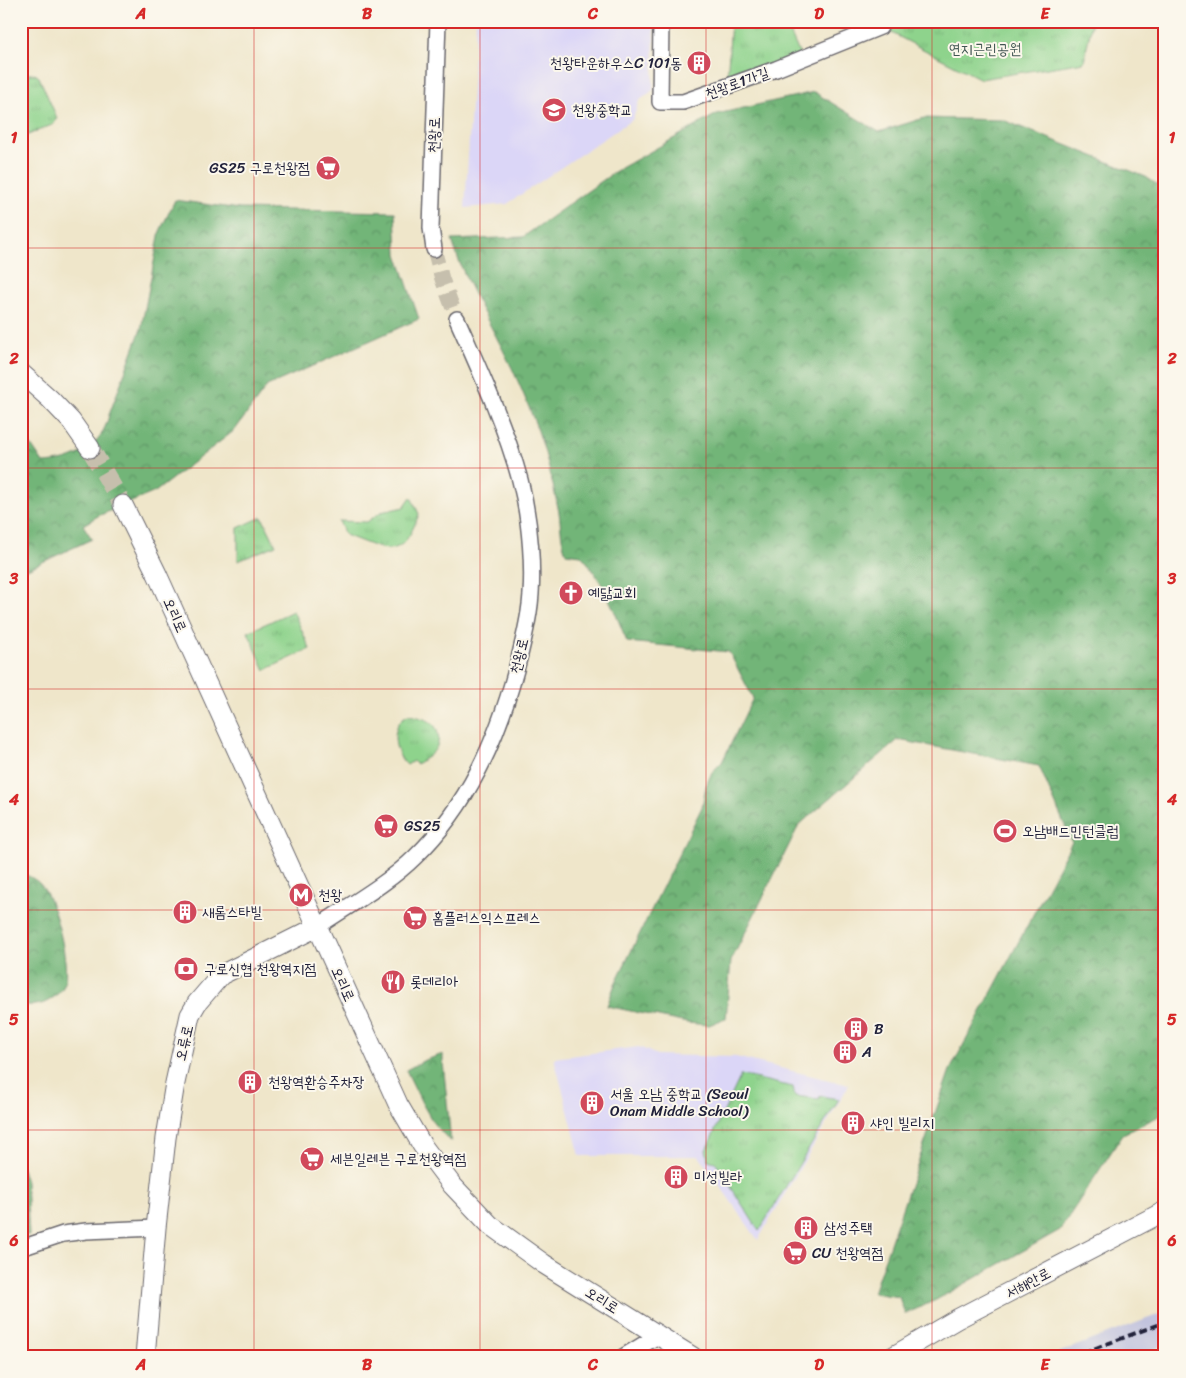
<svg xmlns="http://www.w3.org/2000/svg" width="1186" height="1378" font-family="Sriracha,'Poor Story',sans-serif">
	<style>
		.built { fill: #dbd6f7 }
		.railway { fill: #c1c2dd }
		.grass { fill: url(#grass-tufts); stroke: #587a64 }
		.forest { fill: url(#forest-crowns); stroke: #4a6c5a }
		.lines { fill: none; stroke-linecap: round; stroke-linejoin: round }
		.minor-tunnel { stroke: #c6bfad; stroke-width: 15; stroke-dasharray: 15 8; stroke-linecap: butt }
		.major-tunnel { stroke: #c6bfad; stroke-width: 19; stroke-dasharray: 19 9; stroke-linecap: butt }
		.minor-casing { stroke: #6a676d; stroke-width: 18 }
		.major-casing { stroke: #6a676d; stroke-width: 21 }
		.minor { stroke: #fff; stroke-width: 15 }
		.major { stroke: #fff; stroke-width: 19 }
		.rail { stroke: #22223b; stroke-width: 4; stroke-dasharray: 8 4; stroke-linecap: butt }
		.grid { fill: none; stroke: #d62828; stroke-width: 1; stroke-opacity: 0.55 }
		.labels { text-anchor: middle; stroke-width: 4; stroke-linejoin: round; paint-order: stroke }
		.park-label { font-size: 15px; fill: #425753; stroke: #fbf7ec }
		.poi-label { font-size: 15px; fill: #22223b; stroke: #fbf7ec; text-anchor: start }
		.street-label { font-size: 15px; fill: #22223b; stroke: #fbf7ec }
		.neatline { fill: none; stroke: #d62828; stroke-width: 2 }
		.grid-label { font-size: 16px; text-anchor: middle; font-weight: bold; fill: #d62828 }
	</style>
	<defs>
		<pattern id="grass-tufts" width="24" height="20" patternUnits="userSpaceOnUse" patternTransform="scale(1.25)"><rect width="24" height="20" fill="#8ed38c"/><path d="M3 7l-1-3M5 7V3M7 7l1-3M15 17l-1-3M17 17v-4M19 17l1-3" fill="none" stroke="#7ab57a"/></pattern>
		<pattern id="forest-crowns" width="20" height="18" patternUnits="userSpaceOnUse" patternTransform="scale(1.25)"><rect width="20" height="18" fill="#72b578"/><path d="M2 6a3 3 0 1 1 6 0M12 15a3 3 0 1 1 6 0" fill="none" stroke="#5d9364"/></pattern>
	</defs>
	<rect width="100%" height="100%" fill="#fbf7ec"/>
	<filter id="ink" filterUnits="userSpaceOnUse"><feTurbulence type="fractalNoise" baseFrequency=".02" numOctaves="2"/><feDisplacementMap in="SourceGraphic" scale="10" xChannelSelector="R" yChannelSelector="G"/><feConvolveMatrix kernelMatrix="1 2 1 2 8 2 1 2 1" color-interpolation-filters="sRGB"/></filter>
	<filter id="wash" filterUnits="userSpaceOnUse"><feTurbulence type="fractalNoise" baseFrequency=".0096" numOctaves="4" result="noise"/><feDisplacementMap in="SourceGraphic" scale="20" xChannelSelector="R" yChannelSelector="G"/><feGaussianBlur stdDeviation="1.12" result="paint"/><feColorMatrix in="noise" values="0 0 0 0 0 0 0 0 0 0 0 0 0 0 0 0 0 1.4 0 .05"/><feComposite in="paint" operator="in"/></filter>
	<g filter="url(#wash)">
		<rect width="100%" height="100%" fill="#efe6ca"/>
		<path class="built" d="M476,21h178l-1,69 -14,11 -6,18 -126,85 -42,4z
			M639,1047l18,8 79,2 113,28 -91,155 -59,-84h-119l-26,-98z"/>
		<path class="railway" d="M1165,1312v33l-32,12h-86z"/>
		<path class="grass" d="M731,21h54l15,34 -73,26z
			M878,21h214l-8,41 -103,17 -101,-52z
			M29,74h6l4,3 18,41 -3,6 -33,14v-60z
			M411,497l8,17c-18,50 -33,36 -74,21l-6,-14 28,1 14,-10 23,-5z
			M262,517l14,28 -38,16v-33z
			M293,611l17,38 -45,21 -17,-38z
			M408,715c7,0 12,3 19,5 6,3 10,7 11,15 3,15 -11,23 -22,29l-3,-3 -6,4c-14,-12 -18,-41 1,-50z
			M741,1075l52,12 2,9 24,3 1,-3 19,3 -80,132 -44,-69 -7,-2 -2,-10z"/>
		<path class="forest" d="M814,92l65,40 45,-14 79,2 143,57 19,13v923l-42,21 -63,96 -124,70 -31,14 -6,-17 -26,-4 77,-223 122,-228 -33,-76 -141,-26 -99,85 -68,136 -5,57 -17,7 -22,-2 -80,-17 8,-22 87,-177 4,-21 6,-14 10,-10 31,-64 -24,-46 -102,-10c-12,-30 -24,-63 -46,-87l-15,-2c-5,-12 -5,-27 -7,-41 -7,-31 -13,-62 -25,-92 -9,-23 -19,-47 -31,-70 -18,-36 -40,-71 -51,-110l71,-3 93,-66 101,-57z
			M175,200l65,9 155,3 2,42 22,65 -152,67 -32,44 -80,62 -57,24 -15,9 9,14 -71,33v-142l22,33c31,-1 59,-16 66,-48l32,-86 19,-98z
			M21,873c6,2 12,5 17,9 16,13 33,83 26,103 -3,8 -15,17 -23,19 -6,2 -14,1 -20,1z
			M443,1054v8l8,80 -17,-18 -12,-21 -16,-33 17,-9z
			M21,1165l5,17 3,53 -8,1z"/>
	</g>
	<g filter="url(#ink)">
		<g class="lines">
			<path class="minor-tunnel" d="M434,249l8,30 15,40"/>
			<path class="major-tunnel" d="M90,448l33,57"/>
			<defs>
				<path id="minor" d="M661,21l-1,81h23l93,-33 104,-42 -2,-6
					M434,249l-3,-21 7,-207
					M317,927c31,-21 72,-44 98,-70 53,-51 82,-117 101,-187 5,-19 10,-39 13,-58 6,-38 1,-94 -9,-132 -15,-55 -40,-109 -63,-161
					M21,1248l42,-14 23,-3 70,-3
					M623,1357l36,-22"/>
				<path id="major" d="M21,373l29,26 21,22 19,27
					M123,505l34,69 241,530 24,41 30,40 38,40 54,39 149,93
					M145,1357l11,-129 10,-90 9,-55 15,-68 7,-12 24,-28 96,-48
					M892,1357l65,-38 208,-108"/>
			</defs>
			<use href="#minor" class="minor-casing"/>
			<use href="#major" class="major-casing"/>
			<use href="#minor" class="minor"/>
			<use href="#major" class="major"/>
			<path class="rail" d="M1072,1357l93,-35"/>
		</g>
	</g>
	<path class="grid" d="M254,21v1336M480,21v1336M706,21v1336M932,21v1336M21,248h1144M21,468h1144M21,689h1144M21,910h1144M21,1130h1144"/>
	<defs>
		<symbol id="building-disc" viewBox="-11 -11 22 22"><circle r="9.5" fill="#d1495b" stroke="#fbf7ec"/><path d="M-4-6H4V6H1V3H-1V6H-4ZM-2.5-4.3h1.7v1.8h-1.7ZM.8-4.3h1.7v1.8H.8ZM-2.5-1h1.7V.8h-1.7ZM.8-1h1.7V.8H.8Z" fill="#fff"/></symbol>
		<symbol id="school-disc" viewBox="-11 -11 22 22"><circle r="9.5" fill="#d1495b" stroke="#fbf7ec"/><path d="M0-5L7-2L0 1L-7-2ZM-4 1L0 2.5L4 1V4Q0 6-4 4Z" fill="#fff"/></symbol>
		<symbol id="supermarket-disc" viewBox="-11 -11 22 22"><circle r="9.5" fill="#d1495b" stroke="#fbf7ec"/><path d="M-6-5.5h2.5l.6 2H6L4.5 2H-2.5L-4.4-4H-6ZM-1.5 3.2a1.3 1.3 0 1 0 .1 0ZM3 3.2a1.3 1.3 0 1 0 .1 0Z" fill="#fff"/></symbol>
		<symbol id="church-disc" viewBox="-11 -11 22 22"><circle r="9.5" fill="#d1495b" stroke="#fbf7ec"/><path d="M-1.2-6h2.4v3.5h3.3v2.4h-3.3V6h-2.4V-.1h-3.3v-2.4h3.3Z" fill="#fff"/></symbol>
		<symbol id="stadium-disc" viewBox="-11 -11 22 22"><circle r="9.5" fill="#d1495b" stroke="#fbf7ec"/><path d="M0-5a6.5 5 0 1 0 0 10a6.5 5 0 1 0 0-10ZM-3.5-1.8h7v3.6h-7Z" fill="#fff"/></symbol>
		<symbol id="metro-disc" viewBox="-11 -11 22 22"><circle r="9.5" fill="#d1495b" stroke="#fbf7ec"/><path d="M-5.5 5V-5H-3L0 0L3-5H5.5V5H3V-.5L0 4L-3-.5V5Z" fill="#fff"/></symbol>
		<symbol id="bank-disc" viewBox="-11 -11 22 22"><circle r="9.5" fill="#d1495b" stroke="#fbf7ec"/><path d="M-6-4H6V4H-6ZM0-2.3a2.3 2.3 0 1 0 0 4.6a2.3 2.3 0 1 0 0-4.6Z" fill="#fff"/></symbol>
		<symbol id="restaurant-disc" viewBox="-11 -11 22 22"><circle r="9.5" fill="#d1495b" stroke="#fbf7ec"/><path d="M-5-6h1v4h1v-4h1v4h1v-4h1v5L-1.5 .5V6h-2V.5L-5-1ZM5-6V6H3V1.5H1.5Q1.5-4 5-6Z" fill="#fff"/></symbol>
	</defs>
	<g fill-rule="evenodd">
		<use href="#building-disc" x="685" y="49" width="28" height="28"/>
		<use href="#school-disc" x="540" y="96" width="28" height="28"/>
		<use href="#supermarket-disc" x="314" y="154" width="28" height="28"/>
		<use href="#church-disc" x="557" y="579" width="28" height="28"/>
		<use href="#supermarket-disc" x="372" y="812" width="28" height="28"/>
		<use href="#stadium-disc" x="991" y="817" width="28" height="28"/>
		<use href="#metro-disc" x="287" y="881" width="28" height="28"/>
		<use href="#building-disc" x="171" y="898" width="28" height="28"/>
		<use href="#supermarket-disc" x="401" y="904" width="28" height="28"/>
		<use href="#bank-disc" x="172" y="955" width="28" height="28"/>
		<use href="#restaurant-disc" x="379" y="968" width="28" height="28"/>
		<use href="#building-disc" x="842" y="1015" width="28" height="28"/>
		<use href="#building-disc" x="831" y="1038" width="28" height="28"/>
		<use href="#building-disc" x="236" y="1068" width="28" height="28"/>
		<use href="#building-disc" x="578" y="1089" width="28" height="28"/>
		<use href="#building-disc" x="839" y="1109" width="28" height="28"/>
		<use href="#supermarket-disc" x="298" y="1145" width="28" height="28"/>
		<use href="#building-disc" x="662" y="1163" width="28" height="28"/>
		<use href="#building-disc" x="792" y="1214" width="28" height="28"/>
		<use href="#supermarket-disc" x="781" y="1239" width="28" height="28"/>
	</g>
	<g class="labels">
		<g class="park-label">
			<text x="985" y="54">연지근린공원</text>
		</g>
		<g class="poi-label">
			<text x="682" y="68" text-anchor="end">천왕타운하우스C 101동</text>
			<text x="572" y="115">천왕중학교</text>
			<text x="310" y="173" text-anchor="end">GS25 구로천왕점</text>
			<text x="588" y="598">예닮교회</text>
			<text x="404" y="831">GS25</text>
			<text x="1022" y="836">오남배드민턴클럽</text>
			<text x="318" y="900">천왕</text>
			<text x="202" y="917">새롬스타빌</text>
			<text x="432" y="923">홈플러스익스프레스</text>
			<text x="204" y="974">구로신협 천왕역지점</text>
			<text x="410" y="987">롯데리아</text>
			<text x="874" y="1034">B</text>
			<text x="862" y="1057">A</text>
			<text x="268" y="1087">천왕역환승주차장</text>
			<text x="610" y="1099">서울 오남 중학교 (Seoul<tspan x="610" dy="17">Onam Middle School)</tspan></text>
			<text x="870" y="1128">샤인 빌리지</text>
			<text x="330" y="1164">세븐일레븐 구로천왕역점</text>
			<text x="694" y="1182">미성빌라</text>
			<text x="824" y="1233">삼성주택</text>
			<text x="812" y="1258">CU 천왕역점</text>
		</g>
		<g class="street-label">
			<text transform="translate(737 83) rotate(-20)" y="5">천왕로1가길</text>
			<text transform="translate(434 135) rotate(-88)" y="5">천왕로</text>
			<text transform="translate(175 615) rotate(66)" y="5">오리로</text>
			<text transform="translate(519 656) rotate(-76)" y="5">천왕로</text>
			<text transform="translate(343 984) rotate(66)" y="5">오리로</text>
			<text transform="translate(184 1043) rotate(-77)" y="5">오류로</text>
			<text transform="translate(1028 1283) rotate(-28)" y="5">서해안로</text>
			<text transform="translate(602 1300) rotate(32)" y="5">오리로</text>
		</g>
	</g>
	<rect width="1186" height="1378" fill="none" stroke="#fbf7ec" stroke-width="55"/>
	<rect x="28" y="28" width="1130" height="1322" class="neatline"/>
	<g class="grid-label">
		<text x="141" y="19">A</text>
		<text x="367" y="19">B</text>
		<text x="593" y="19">C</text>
		<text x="819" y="19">D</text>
		<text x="1045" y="19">E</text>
		<text x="14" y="143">1</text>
		<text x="1172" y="143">1</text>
		<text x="14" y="364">2</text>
		<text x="1172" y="364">2</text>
		<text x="14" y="584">3</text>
		<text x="1172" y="584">3</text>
		<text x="14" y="805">4</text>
		<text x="1172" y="805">4</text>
		<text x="14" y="1025">5</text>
		<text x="1172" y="1025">5</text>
		<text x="14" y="1246">6</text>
		<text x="1172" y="1246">6</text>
		<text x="141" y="1370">A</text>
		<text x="367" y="1370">B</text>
		<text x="593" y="1370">C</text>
		<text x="819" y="1370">D</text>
		<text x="1045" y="1370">E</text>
	</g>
</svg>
